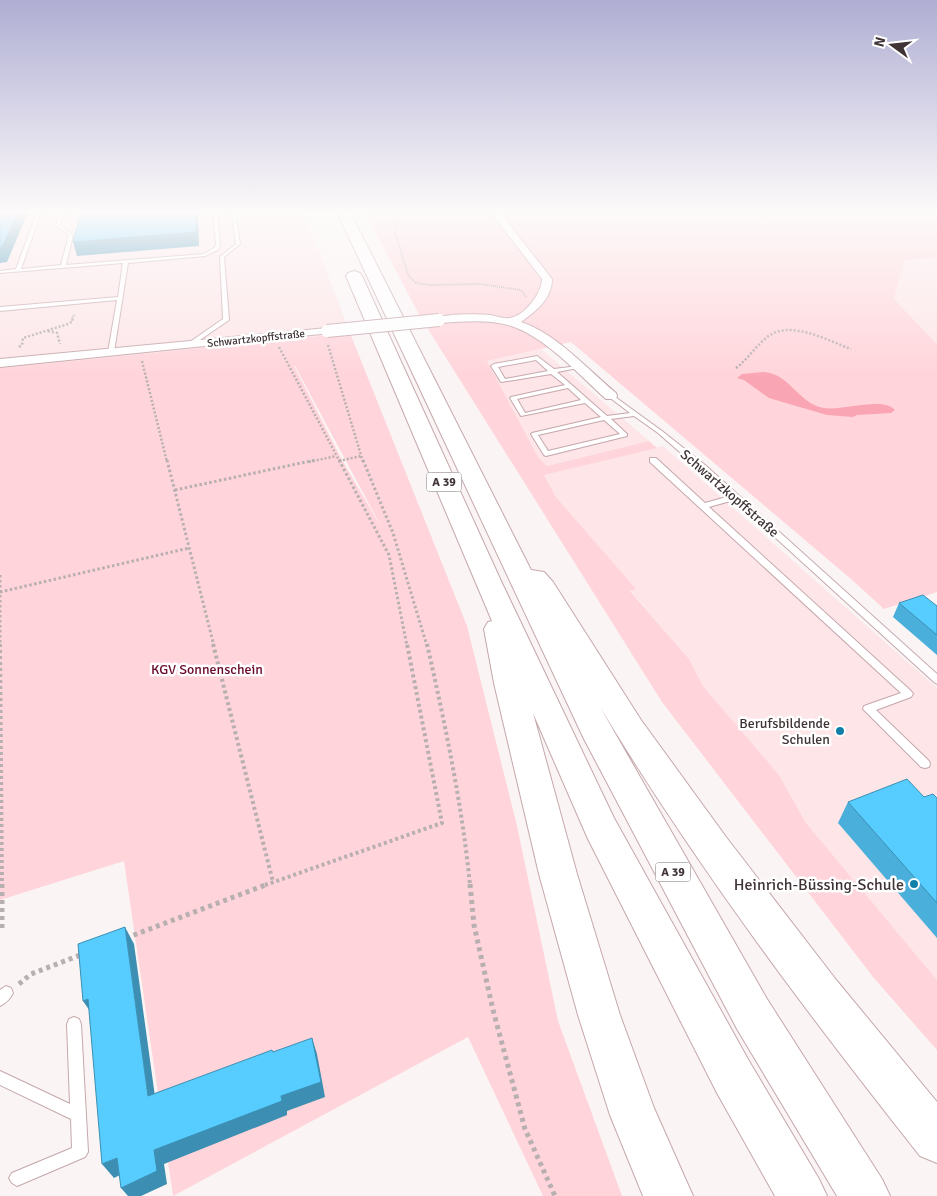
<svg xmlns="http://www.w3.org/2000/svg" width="937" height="1196" font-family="Signika,sans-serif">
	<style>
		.built { fill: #fde5e8 }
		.green { fill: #ffd4da; fill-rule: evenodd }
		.water { fill: #faa5b3 }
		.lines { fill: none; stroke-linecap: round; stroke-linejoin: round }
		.lane-casing { stroke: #c5a7ab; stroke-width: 2 }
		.street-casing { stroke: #c5a7ab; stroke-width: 2 }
		.highway-casing { stroke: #c5a7ab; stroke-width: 2 }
		.path-far4 { stroke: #b7afb0; stroke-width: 2; stroke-dasharray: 1 1; stroke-linecap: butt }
		.path-far3 { stroke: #b7afb0; stroke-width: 2.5; stroke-dasharray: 2 2; stroke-linecap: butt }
		.path-far2 { stroke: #b7afb0; stroke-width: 3; stroke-dasharray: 2.5 2.5; stroke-linecap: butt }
		.path-far1 { stroke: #b7afb0; stroke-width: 4; stroke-dasharray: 3 3; stroke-linecap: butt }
		.path { stroke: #b7afb0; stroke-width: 5; stroke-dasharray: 4 4; stroke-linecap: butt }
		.lane { fill: #fff; fill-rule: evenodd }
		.street { fill: #fff; fill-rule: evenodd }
		.highway { fill: #fff; fill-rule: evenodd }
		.street-bridge-casing { stroke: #c5a7ab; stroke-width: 14; stroke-linecap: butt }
		.street-bridge { stroke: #fff; stroke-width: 12 }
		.wall { fill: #4aafdb }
		.shaded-wall { fill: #3c8fb2 }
		.building { fill: #56ccff; stroke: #3c8fb2 }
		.poi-dot { fill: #1080a8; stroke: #fff; stroke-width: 2 }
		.labels { text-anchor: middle; stroke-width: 5; stroke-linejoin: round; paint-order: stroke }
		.far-street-label { font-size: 11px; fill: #3f3335; stroke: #fff }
		.shield { fill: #fff; stroke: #797072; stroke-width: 1 }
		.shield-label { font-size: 12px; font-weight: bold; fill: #3f3335 }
		.street-label { font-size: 14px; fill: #3f3335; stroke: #fff }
		.park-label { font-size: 14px; fill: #670829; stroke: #fff }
		.poi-label { font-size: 14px; fill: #3f3335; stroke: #fff; text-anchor: end }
		.near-poi-label { font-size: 16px; fill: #3f3335; stroke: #fff; text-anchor: end }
	</style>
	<rect width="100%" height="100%" fill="#faf4f5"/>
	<path class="built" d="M0,210h303l47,123 -350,35z
		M937,258v86l-43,-45 11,-39z
		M541,349l108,92 -102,25 -9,-9 -51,-96z
		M663,446l274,242v292l-131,-157 -27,-48 -76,-89 -14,-27 -59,-69 6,-1 -80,-92 -12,-22z"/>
	<path class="green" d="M937,210v48l-32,2 -11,39 43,45v248l-53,17 -33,-30 -280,-237 -84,19 51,96 9,9 102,-25 8,7 -113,27 12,22 80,92 -6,2 59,68 14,27 76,89 27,48 131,157v70l-64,-73 -211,-275 -241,-384 -57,-107z
		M350,333l117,293 50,200 41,195 64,175h-79l-75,-159 -295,159 -49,-335 -124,39v-532zM294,366h1l88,164 -41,-70z"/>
	<path class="water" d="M763,372c27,1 35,32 61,36 17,3 60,-12 71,2l-4,3 -34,2 -4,2 -26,-2 -58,-17 -25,-18 -7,-2 5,-4z"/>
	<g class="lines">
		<defs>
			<path id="lane" d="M38,210h4l-21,59 40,-4 8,-30 -13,-10 5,-15h4l-5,15 13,10 -7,30 138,-11 10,-6 2,-3 -3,-35h4l3,35 -2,5 -13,6 -77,7 -14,89 -3,2 -3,-2 9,-52 -117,11v-4l118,-10 5,-34 -123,10v-2l16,-2z
				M231,210h4l5,34 -16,13 5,63 -38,26h-4v-2l36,-25 -3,-62 16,-13z
				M537,356l17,13 24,-3v2l-21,4 50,44 23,-3 -21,-16 -1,-1 3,-2 51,37 43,34 232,209v10l-3,-2 -200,-182 -25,7 202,184 2,3 -2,3 -35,13 53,51 1,3 -1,3 -4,1 -4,-1 -58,-58 1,-3 37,-13 -251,-231v-4h6l49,45 25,-7 -72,-63 -24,-17 -23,3 16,15v2l-81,20 -2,-1 -13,-21 1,-1 69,-16 -16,-14 -64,13 -11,-18 1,-1 54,-12 -14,-11 -50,8 -10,-16 3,-2zM536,360l12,11 -43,8 -7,-12zM568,388l13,12 -56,13 -8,-14zM604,420l16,14 -72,17 -10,-16z
				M6,986l5,2 2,5c-3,6 -7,10 -13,13v-16z
				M74,1017l5,2 2,5 7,128 -3,5 -68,29 -5,-3 -3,-5 3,-5 60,-25 -1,-29 -71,-34v-14l70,33 -3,-80 2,-5z"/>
			<path id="street" d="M489,210h9l54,69c0,20 -16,32 -31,43 36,12 66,47 95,71l1,3 -1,3h-10c-27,-24 -62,-64 -98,-74 -22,-6 -46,-3 -69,-2l-6,-3c8,-7 46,-6 57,-5 6,1 14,4 19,3 15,-1 33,-25 33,-39z
				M327,328l6,3 -2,2 -331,34v-8z"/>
			<path id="highway" d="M336,210h13l182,360 13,2 9,10 88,138 85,117 111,144 100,121v61l-17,-7c-114,-144 -225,-292 -320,-449l167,292 115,180 8,17h-53l-100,-167 -153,-290z
				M354,271l6,2 2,3 139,305 113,237 135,243 70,118 8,17h-52l-58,-103 -129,-254 -55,-126 44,161 43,141 34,93 39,88h-50l-33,-81 -32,-100 -39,-141 -45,-191 -10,-54 4,-7 4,-1 -146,-345 2,-3z"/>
		</defs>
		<use href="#lane" class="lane-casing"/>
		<use href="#street" class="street-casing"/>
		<use href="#highway" class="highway-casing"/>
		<path class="path-far4" d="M399,210l-4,22 13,43 8,8 14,2 50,-1 41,6 5,7
			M73,320l-1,-3 3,-2"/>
		<path class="path-far3" d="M48,331l9,2 3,11
			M328,345l35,117
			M19,347l3,-2 1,-7 45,-14 5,-3 -1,-2
			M279,347l61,115
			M142,361l25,101
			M736,368c12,-9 19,-21 30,-30 23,-20 62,3 85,11
			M339,461l22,-5
			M309,462l27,-6"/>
		<path class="path-far2" d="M167,460l47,186
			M339,460l50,95 18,91
			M363,460l30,73 34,113
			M339,461l3,-1
			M175,490l140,-30
			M0,575v71
			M0,592l189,-44"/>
		<path class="path-far1" d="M0,644l2,241
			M213,644l60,238
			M427,644c18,80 35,160 43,241
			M265,885l177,-62 -35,-179"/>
		<path class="path" d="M2,884v48
			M470,884l4,41 19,85 32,119 30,67
			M126,938l142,-54
			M19,984l12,-10 52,-20"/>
		<use href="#lane" class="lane"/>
		<use href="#street" class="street"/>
		<use href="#highway" class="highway"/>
		<defs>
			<path id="street-bridge" d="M327,331l112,-11"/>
		</defs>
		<use href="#street-bridge" class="street-bridge-casing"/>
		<use href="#street-bridge" class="street-bridge"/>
	</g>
	<path class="wall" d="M899,603l38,3v49l-44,-38z
		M924,797l13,1v140l-99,-115 10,-21z"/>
	<path class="shaded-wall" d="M19,210h10l-22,52 -7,1v-15z
		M195,210h3l1,36 -122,10 -4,-14z
		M125,927l9,17 23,167 -9,-15z
		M88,999l6,18 -11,-16z
		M312,1038l5,16 8,43 -38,14v4l-123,49 3,20 -26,12h-13l-7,-8 33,-38 127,-54z
		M117,1158l11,13 -14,7 -12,-14z"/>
	<path class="building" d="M0,210h19l-17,37 -2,1z
		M82,210h113l1,22 -123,10z
		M923,595l14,11v29l-38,-32z
		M907,779l17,18 9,-3 4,4v105l-89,-101z
		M125,927l23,169 124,-46 1,2 39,-14 9,44 -40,14 1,5 -128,49 3,21 -36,17 -4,-30 -15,6 -14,-165 -5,2 -5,-57z"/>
	<linearGradient id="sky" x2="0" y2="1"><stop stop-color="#afaed3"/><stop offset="0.56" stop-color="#fdfafa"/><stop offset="1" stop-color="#fdfafa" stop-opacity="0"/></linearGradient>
	<rect width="937" height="378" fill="url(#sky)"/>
	<g class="poi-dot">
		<circle cx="840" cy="731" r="5"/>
		<circle cx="914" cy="884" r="5"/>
	</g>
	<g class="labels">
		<g class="far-street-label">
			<text transform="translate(256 338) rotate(-6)" y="4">Schwartzkopffstraße</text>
		</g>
		<g class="shield">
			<rect x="426.5" y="472.5" width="35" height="19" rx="4"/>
			<rect x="655.5" y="862.5" width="35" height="19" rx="4"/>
		</g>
		<g class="shield-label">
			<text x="444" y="486">A 39</text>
			<text x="673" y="876">A 39</text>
		</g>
		<g class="street-label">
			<text transform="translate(730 493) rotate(41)" y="5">Schwartzkopffstraße</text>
		</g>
		<g class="park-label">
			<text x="207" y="674">KGV Sonnenschein</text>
		</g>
		<g class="poi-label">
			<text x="830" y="728">Berufsbildende<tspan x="830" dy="16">Schulen</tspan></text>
		</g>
		<g class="near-poi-label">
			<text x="904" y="890">Heinrich-Büssing-Schule</text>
		</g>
	</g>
	<g transform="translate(892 45) rotate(285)" stroke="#ffffff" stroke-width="4" paint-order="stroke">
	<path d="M0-4L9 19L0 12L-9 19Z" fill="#3f3335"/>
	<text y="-8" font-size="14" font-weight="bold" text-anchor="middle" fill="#3f3335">N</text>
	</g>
</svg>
